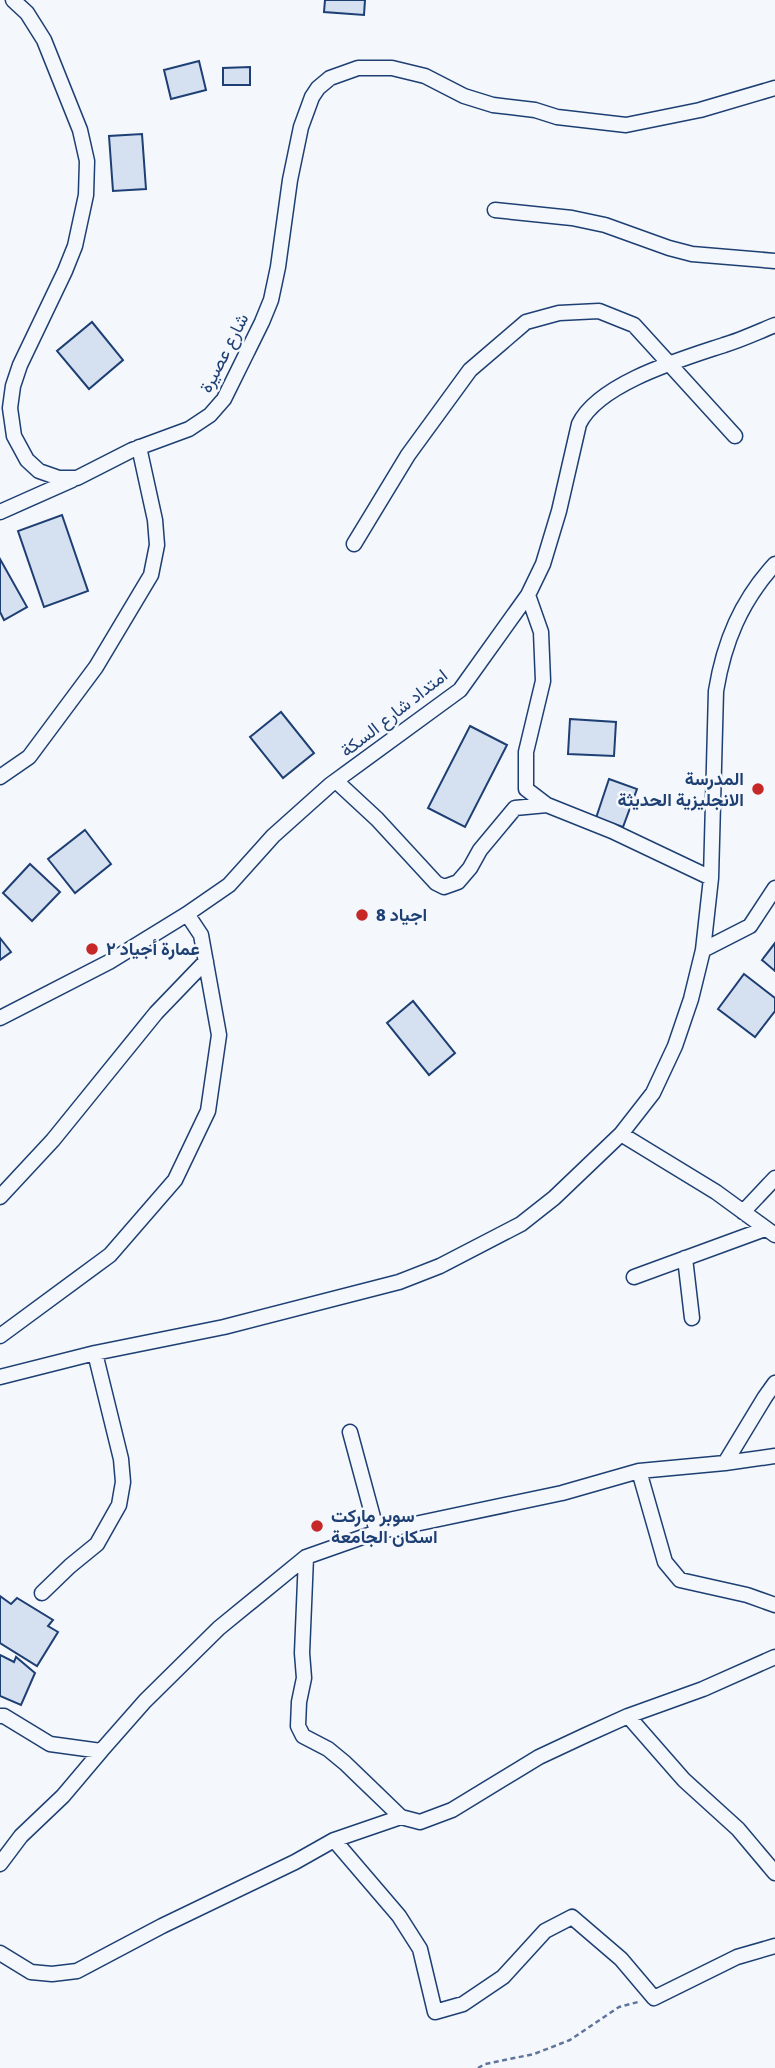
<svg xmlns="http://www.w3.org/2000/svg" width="775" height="2068" font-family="Signika,Vazirmatn,sans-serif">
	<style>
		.building { fill: #d5e0f0; stroke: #1d3f73; stroke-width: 2 }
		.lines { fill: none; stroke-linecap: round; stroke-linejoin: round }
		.street-casing { stroke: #1d3f73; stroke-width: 17 }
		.path { stroke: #5e769c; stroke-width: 2.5; stroke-dasharray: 5 3.5; stroke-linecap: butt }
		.street { stroke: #f4f7fb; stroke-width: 14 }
		.poi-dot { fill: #c62828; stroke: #f4f7fb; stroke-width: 2.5 }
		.labels { text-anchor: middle; stroke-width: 5; stroke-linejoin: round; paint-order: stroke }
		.street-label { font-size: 18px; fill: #1d3f73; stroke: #f4f7fb }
		.poi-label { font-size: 18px; font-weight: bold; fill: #1d3f73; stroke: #f4f7fb; text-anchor: start }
	</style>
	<rect width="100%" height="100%" fill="#f4f7fb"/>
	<path class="building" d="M325,0h40l-1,15 -40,-3z
		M199,61l7,29 -35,9 -7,-29z
		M250,67v18h-27v-17z
		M142,134l4,55 -33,2 -4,-55z
		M92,322l31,38 -34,29 -32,-38z
		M62,515l26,76 -44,16 -26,-76z
		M0,559l27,48 -23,13 -4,-8z
		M281,712l33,41 -31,25 -33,-41z
		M570,719l46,3 -2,34 -46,-2z
		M470,726l37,19 -42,82 -37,-19z
		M609,779l28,10 -14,38 -27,-9z
		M85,830l26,34 -36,29 -27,-34z
		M30,864l30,28 -28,29 -29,-28z
		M0,938l11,14 -11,8z
		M775,943v28l-13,-11z
		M744,974l31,24v13l-20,26 -37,-28z
		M413,1001l42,52 -26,22 -42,-52z
		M0,1596l11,8 6,-6 36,22 -5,6 10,6 -21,34 -37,-23z
		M0,1655l14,7 2,-5 19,16 -14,32 -21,-9z"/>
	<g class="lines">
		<defs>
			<path id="street" d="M13,0l14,13 17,27 36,90 7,31 -1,34 -11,51 -10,25 -45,94 -7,21 -3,22 4,28 13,24 12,11 20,7h18l55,-28 57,-21 21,-14 14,-16 38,-77 9,-22 7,-33 12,-87 11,-53 11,-30 6,-9 12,-10 28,-10h34l33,8 39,20 29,9 42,5 22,7 69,8 74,-15 75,-22
				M495,210l77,8 33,7 64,23 23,6 83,7
				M0,512l72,-32
				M354,544l54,-89 62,-85 56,-48 33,-9 40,-2 35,14 101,111
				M528,595l13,37 2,49 -17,71v37l21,16 65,26 99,47
				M0,777l29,-20 67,-90 55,-92 6,-30 -2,-25 -16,-73
				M336,781l41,38 59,64 8,4 14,-5 12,-14 10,-18 35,-42 32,-3
				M703,950l47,-24 25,-38
				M0,1018l109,-56 78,-48 42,-29 44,-49 57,-51 130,-95 68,-95 15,-31 16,-53 20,-87c20,-41 103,-65 145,-79 17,-5 34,-13 51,-20
				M621,1134l95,58 59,43
				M0,1197l53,-57 103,-127 50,-52
				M743,1212l32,-34
				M685,1258l7,60
				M634,1277l131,-48
				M0,1336l110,-81 65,-75 33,-69 11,-76 -18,-100 -14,-21
				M0,1377l95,-24 129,-26 175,-45 41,-16 81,-42 33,-26 67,-64 32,-41 22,-47 16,-47 12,-49 8,-72 5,-187c8,-49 25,-90 59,-127
				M350,1432l27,100
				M725,1463l40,-66 10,-14
				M639,1471l26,91 15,18 67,15 28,10
				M306,1557l-4,96 2,25 -5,24 -1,24 5,10 25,13 17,14 56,54 19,5 32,-12 87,-53 47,-22 42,-19 75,-27 72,-32
				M42,1593l28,-27 27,-22 22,-39 4,-23 -2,-23 -26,-106
				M0,1716h4l46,28 51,7 44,-50 74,-73 87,-71 71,-25 185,-39 77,-22 86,-8 50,-7
				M628,1716l56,64 54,49 37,44
				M334,1840l65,76 21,33 15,63 28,-8 40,-27 42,-46 27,-14 49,42 33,39 83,-41 38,-11
				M0,1864l21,-28 42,-40 38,-45
				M0,1953l31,19 21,2 25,-3 85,-45 133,-64 39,-22 67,-23"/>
		</defs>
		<use href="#street" class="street-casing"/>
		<path class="path" d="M478,2068l7,-4 49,-10 36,-14 49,-33 19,-5"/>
		<use href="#street" class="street"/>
	</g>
	<g class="poi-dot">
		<circle cx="758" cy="789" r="7"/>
		<circle cx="362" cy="915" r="7"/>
		<circle cx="92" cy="949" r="7"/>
		<circle cx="317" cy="1526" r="7"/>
	</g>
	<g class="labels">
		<g class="street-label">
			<text transform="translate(224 353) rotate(-63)" y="6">شارع عصيرة</text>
			<text transform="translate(394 713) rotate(-38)" y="6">امتداد شارع السكة</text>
		</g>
		<g class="poi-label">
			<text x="744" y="785" text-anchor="end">المدرسة<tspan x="744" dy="21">الانجليزية الحديثة</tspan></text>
			<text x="376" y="921">اجياد 8</text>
			<text x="106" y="955">عمارة أجياد ٢</text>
			<text x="331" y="1522">سوبر ماركت<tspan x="331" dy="21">اسكان الجامعة</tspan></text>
		</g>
	</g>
</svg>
